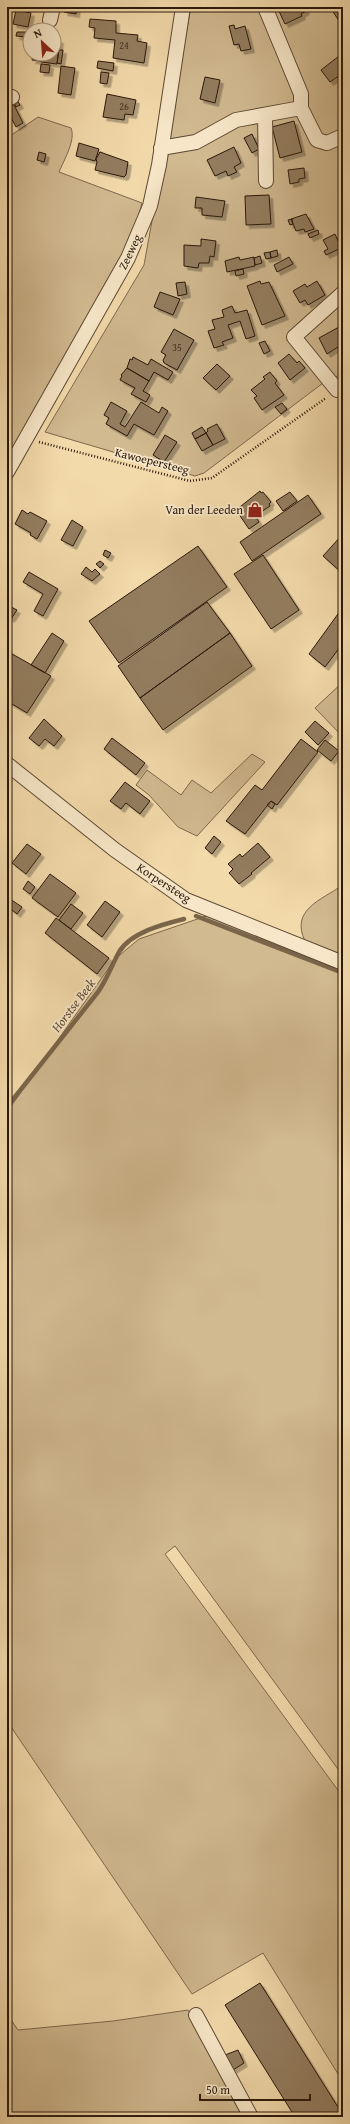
<svg xmlns="http://www.w3.org/2000/svg" width="350" height="2124" font-family="'Gentium Book Plus',serif">
	<style>
		.green { fill: #d1b990; stroke: #7e684d }
		.lines { fill: none; stroke-linecap: round; stroke-linejoin: round }
		.stream { stroke: #7a654a; stroke-width: 4.5 }
		.building { fill: #937d5e; stroke: #2a180a; filter: url(#shadow) }
		.minor-casing { stroke: #5c4832; stroke-width: 16 }
		.path { stroke: #2a180a; stroke-width: 2.5; stroke-dasharray: 1 2; stroke-linecap: butt }
		.minor { stroke: #f7e7c8; stroke-width: 14 }
		.labels { text-anchor: middle; stroke-width: 3.5; stroke-linejoin: round; paint-order: stroke }
		.number-label { font-size: 10px; fill: #44311f }
		.street-label { font-size: 12px; fill: #2a180a; stroke: #f7e7c8 }
		.poi-label { font-size: 12px; fill: #2a180a; stroke: #f7e7c8; text-anchor: end }
		.water-label { font-size: 13px; font-style: italic; fill: #5f4b34; stroke: #f7e7c8 }
	</style>
	<defs>
		<filter id="shadow"><feDropShadow dx="3.5" dy="3.5" stdDeviation="0" flood-color="#0004"/></filter>
	</defs>
	<rect width="100%" height="100%" fill="#f3daab"/>
	<filter id="stains"><feTurbulence type="fractalNoise" baseFrequency=".005" numOctaves="4"/><feColorMatrix values="0 0 0 0 .2 0 0 0 0 .09 0 0 0 0 .02 0 0 0 .5 -.17"/></filter>
	<radialGradient id="worn" r=".72"><stop offset=".6" stop-color="#630" stop-opacity="0"/><stop offset="1" stop-color="#630" stop-opacity=".3"/></radialGradient>
	<path class="green" d="M191,7h152v367l-16,6 -123,93 -9,3 -150,-44 99,-167z
		M38,117l33,11c5,12 -7,32 -12,44l83,31 -7,26 -27,53 -101,176v-273l2,-2 -2,-5v-40z
		M343,682v53l-1,1 -27,-28z
		M252,754l13,8 -68,74 -19,-9 -29,-32 -13,-10 11,-15 34,25 11,-15 19,13z
		M343,885v71l-38,-15c-15,-31 16,-41 38,-56z
		M209,915l134,55v806l-168,-230 -10,8 178,243v285l-80,-129 -71,41 -185,-273v-609l108,-153 24,-20z
		M188,2010l58,107h-239v-103l11,16 95,-9z"/>
	<g class="lines">
		<path class="stream" d="M196,916l147,57
			M7,1107l91,-115c9,-13 14,-27 21,-40 12,-20 45,-28 65,-33"/>
	</g>
	<path class="building" d="M18,7h14l-14,3z
		M65,7h12l-1,7 -12,-2z
		M277,7h27l2,4 -5,3 1,2 -17,8z
		M330,7h13v14h-4z
		M16,10l15,3 -3,14 -15,-3z
		M90,19l26,2v12l22,2 -1,6 10,2 -3,20 -31,-5 2,-18 -21,-2 1,-10 -6,-1z
		M234,25l1,4 10,-3 6,23 -10,2 -2,-7 -5,1 -5,-19z
		M17,32h10v5l-11,-1z
		M54,39l6,1 -3,24 -16,-2 1,-8h12z
		M59,50h4l-2,14 -4,-1z
		M33,54h9l-1,7 -9,-1z
		M339,56l4,6v11l-13,9 -9,-12z
		M98,61l16,2 -1,8 -16,-3z
		M41,64l9,1 -1,8 -9,-1z
		M61,66l14,2 -4,27 -13,-2z
		M101,72l8,1 -2,11 -7,-1z
		M205,77l15,3 -5,23 -15,-4z
		M107,94l29,6 -3,15 -8,-1 -1,6 -21,-3z
		M17,100l3,5 -4,2 -2,-5z
		M12,101l11,22 -7,4 -9,-17v-6z
		M294,121l8,31 -22,6 -8,-31z
		M252,134l7,15 -7,4 -8,-15z
		M79,143l20,6 -4,12 -19,-5z
		M234,147l7,16 -7,4 3,5 -9,4 -2,-5 -11,5 -8,-16z
		M39,152l7,2 -2,8 -7,-2z
		M100,152l28,10 -2,13 -2,2 -29,-7 2,-8 -1,-3z
		M304,168l1,10 -6,1v3l-9,2 -2,-14z
		M269,195l2,29 -25,1 -1,-29z
		M196,197l29,4 -3,16 -20,-2v-7h-7z
		M306,214l8,15 -9,3 -1,-3 -8,2 -5,-12z
		M292,219l1,5 -3,1 -2,-5z
		M318,230l1,4 -9,4 -2,-4z
		M335,234l6,14 -15,7 -2,-4 4,-2 -5,-9z
		M201,239l15,2 -2,16 -4,-1 -1,7h-10l-1,5 -14,-2v-21l17,1z
		M277,250l1,6 -7,2 -1,-6z
		M270,252l1,6 -5,1 -2,-6z
		M260,256l2,7 -7,2 -1,-7z
		M239,257l1,3 14,-3 1,9 -28,6 -2,-11z
		M289,257l4,7 -16,8 -3,-7z
		M343,258v9h-1l-2,-8z
		M243,269l1,5 -8,2 -1,-5z
		M260,281l1,3 8,-2 16,34 -23,9 -15,-39z
		M317,281l8,14 -17,10 -3,-5 -5,3 -7,-12 12,-7 2,3z
		M185,282l2,12 -9,2 -2,-13z
		M160,292l20,7 -7,16 -19,-8z
		M232,306l3,7 12,-3 8,26 -9,3 -6,-18 -12,4 5,13 -11,4 2,3 -10,3 -6,-17 7,-2 -3,-9 12,-3 -2,-7z
		M339,327l4,7 -2,11 -14,9 -8,-16z
		M174,329l20,11 -17,30 -13,-7 -1,-3 3,-5 -5,-3z
		M265,341l5,10 -6,3 -5,-11z
		M289,354l8,9 2,-2 6,7 -15,12 -12,-17z
		M133,357l15,8 3,-6 22,13 -5,8 -14,-8 -5,9 -22,-13 3,-9 2,1z
		M217,364l13,12 -14,14 -13,-12z
		M127,368l22,13 -6,10 7,4 -4,7 -15,-8 4,-6 -15,-8 2,-4 -1,-1z
		M270,372l7,9 -2,2 9,12 -22,15 -8,-12 3,-2 -6,-6 14,-11 -2,-2z
		M111,402l16,9 -7,13 5,3 16,-25 18,11 3,-6 6,4 -14,24 -20,-11 -7,12 -21,-12 3,-6 -5,-3z
		M282,403l5,6 -6,5 -6,-7z
		M217,424l8,15 -12,6 -7,-12 2,-2 -1,-2z
		M202,427l4,6 -11,6 -3,-6z
		M206,433l7,12 -11,6 -7,-12z
		M165,435l12,7 -13,20 -11,-7z
		M260,491l1,2 2,-1 8,10 -2,2 1,2 -15,10 4,6 -10,7 -13,-19z
		M290,492l7,9 -14,10 -7,-10z
		M308,495l13,19 -69,47 -12,-19z
		M22,510l6,4 2,-2 17,9 -10,18 -7,-4 1,-2 -16,-9z
		M72,520l11,7 -10,19 -12,-6z
		M341,536l2,2v36l-20,-18z
		M198,546l29,41 -108,76 -30,-42z
		M105,550l6,3 -3,5 -5,-3z
		M263,555l36,55 -28,19 -37,-55z
		M100,561l4,3 -4,4 -4,-4z
		M86,567l6,5 3,-3 5,5 -8,7 -11,-7z
		M29,572l29,17 -15,27 -9,-5 9,-17 -20,-12z
		M207,602l23,31 -90,65 -22,-32z
		M7,605l10,5 -6,9 -4,-2z
		M343,607v36l-18,24 -16,-13z
		M52,633l12,8 -19,32 -14,-8z
		M230,633l22,33 -89,64 -23,-32z
		M7,651l44,25 -24,37 -20,-12z
		M44,719l18,17 -8,10 -9,-7 -6,7 -10,-8z
		M315,721l14,12 -11,12 -13,-13z
		M112,738l33,25 -9,12 -32,-26z
		M301,739l17,13 -41,53 -6,-4 -26,33 -19,-13 29,-36 7,5z
		M325,740l14,11 -8,10 -14,-11z
		M125,782l25,19 -10,13 -14,-11 -5,6 -11,-8z
		M271,801l4,3 -3,5 -5,-4z
		M214,836l7,6 -9,12 -7,-6z
		M258,843l12,14 -19,16 1,1 -13,10 -10,-11 4,-4 -5,-5 12,-10 2,3z
		M27,844l14,10 -15,20 -14,-11z
		M50,874l26,19 -18,24 -26,-19z
		M28,881l7,6 -5,7 -7,-5z
		M7,897l15,10 -5,7 -10,-8z
		M105,901l15,11 -18,25 -15,-12z
		M71,904l12,9 -12,16 -12,-9z
		M56,918l53,40 -12,16 -52,-41z
		M260,1983l83,132v2h-48l-70,-112z
		M238,2050l6,13 -11,7 -8,-15z"/>
	<g class="lines">
		<defs>
			<path id="minor" d="M50,20l3,-13
				M7,99l5,-2
				M301,108l16,32 10,3 16,-7
				M265,115l1,66
				M161,148l35,-6 40,-22 65,-12v-14l-36,-87
				M337,390l-43,-53 49,-44
				M7,472l121,-214 22,-52 9,-41 24,-158
				M7,764l108,86 71,50 157,63
				M196,2015l55,102"/>
		</defs>
		<use href="#minor" class="minor-casing"/>
		<path class="path" d="M39,442l151,39 22,-3 114,-80"/>
		<use href="#minor" class="minor"/>
	</g>
	<defs>
		<symbol id="shop-bare" viewBox="-9 -9 18 18"><path d="M-5-2.5h2.3a2.7 3.5 0 0 1 5.4 0H5L5.5 6h-11ZM-1.5-2.5h3a1.5 2.3 0 0 0-3 0Z" fill="#8f2418" stroke="#f7e7c8" stroke-width="2.5" paint-order="stroke"/></symbol>
	</defs>
	<g fill-rule="evenodd">
		<use href="#shop-bare" x="244" y="499" width="22" height="22"/>
	</g>
	<g class="labels">
		<g class="number-label">
			<text x="124" y="49">24</text>
			<text x="124" y="110">26</text>
			<text x="177" y="351">35</text>
		</g>
		<g class="street-label">
			<text transform="translate(130 252) rotate(-64)" y="4">Zeeweg</text>
			<text transform="translate(152 461) rotate(14)" y="4">Kawoepersteeg</text>
			<text transform="translate(164 883) rotate(33)" y="4">Korpersteeg</text>
		</g>
		<g class="poi-label">
			<text x="243" y="514">Van der Leeden</text>
		</g>
		<g class="water-label">
			<text transform="translate(73 1005) rotate(-53)" y="5">Horstse Beek</text>
		</g>
	</g>
	<rect width="350" height="2124" fill="none" stroke="#f3daab" stroke-width="24"/>
	<rect x="8" y="8" width="334" height="2108" fill="none" stroke="#2a180a" stroke-width="2"/>
	<rect x="12" y="12" width="326" height="2100" fill="none" stroke="#2a180a"/>
	<g transform="translate(42 42) rotate(334)"><circle r="19" fill="#f7e7c8" stroke="#a5947c"/>
	<path d="M0-3L7 15L0 10L-7 15Z" fill="#8f2418"/>
	<text y="-6" font-size="11" font-weight="bold" text-anchor="middle" fill="#2a180a">N</text>
	</g>
	<path d="M200 2094v6h110v-6" fill="none" stroke="#2a180a" stroke-width="2"/>
	<text x="206" y="2094" font-size="12" fill="#2a180a" stroke="#f7e7c8" stroke-width="3" paint-order="stroke">50 m</text>
	<rect width="100%" height="100%" filter="url(#stains)"/>
	<rect width="100%" height="100%" fill="url(#worn)"/>
</svg>
